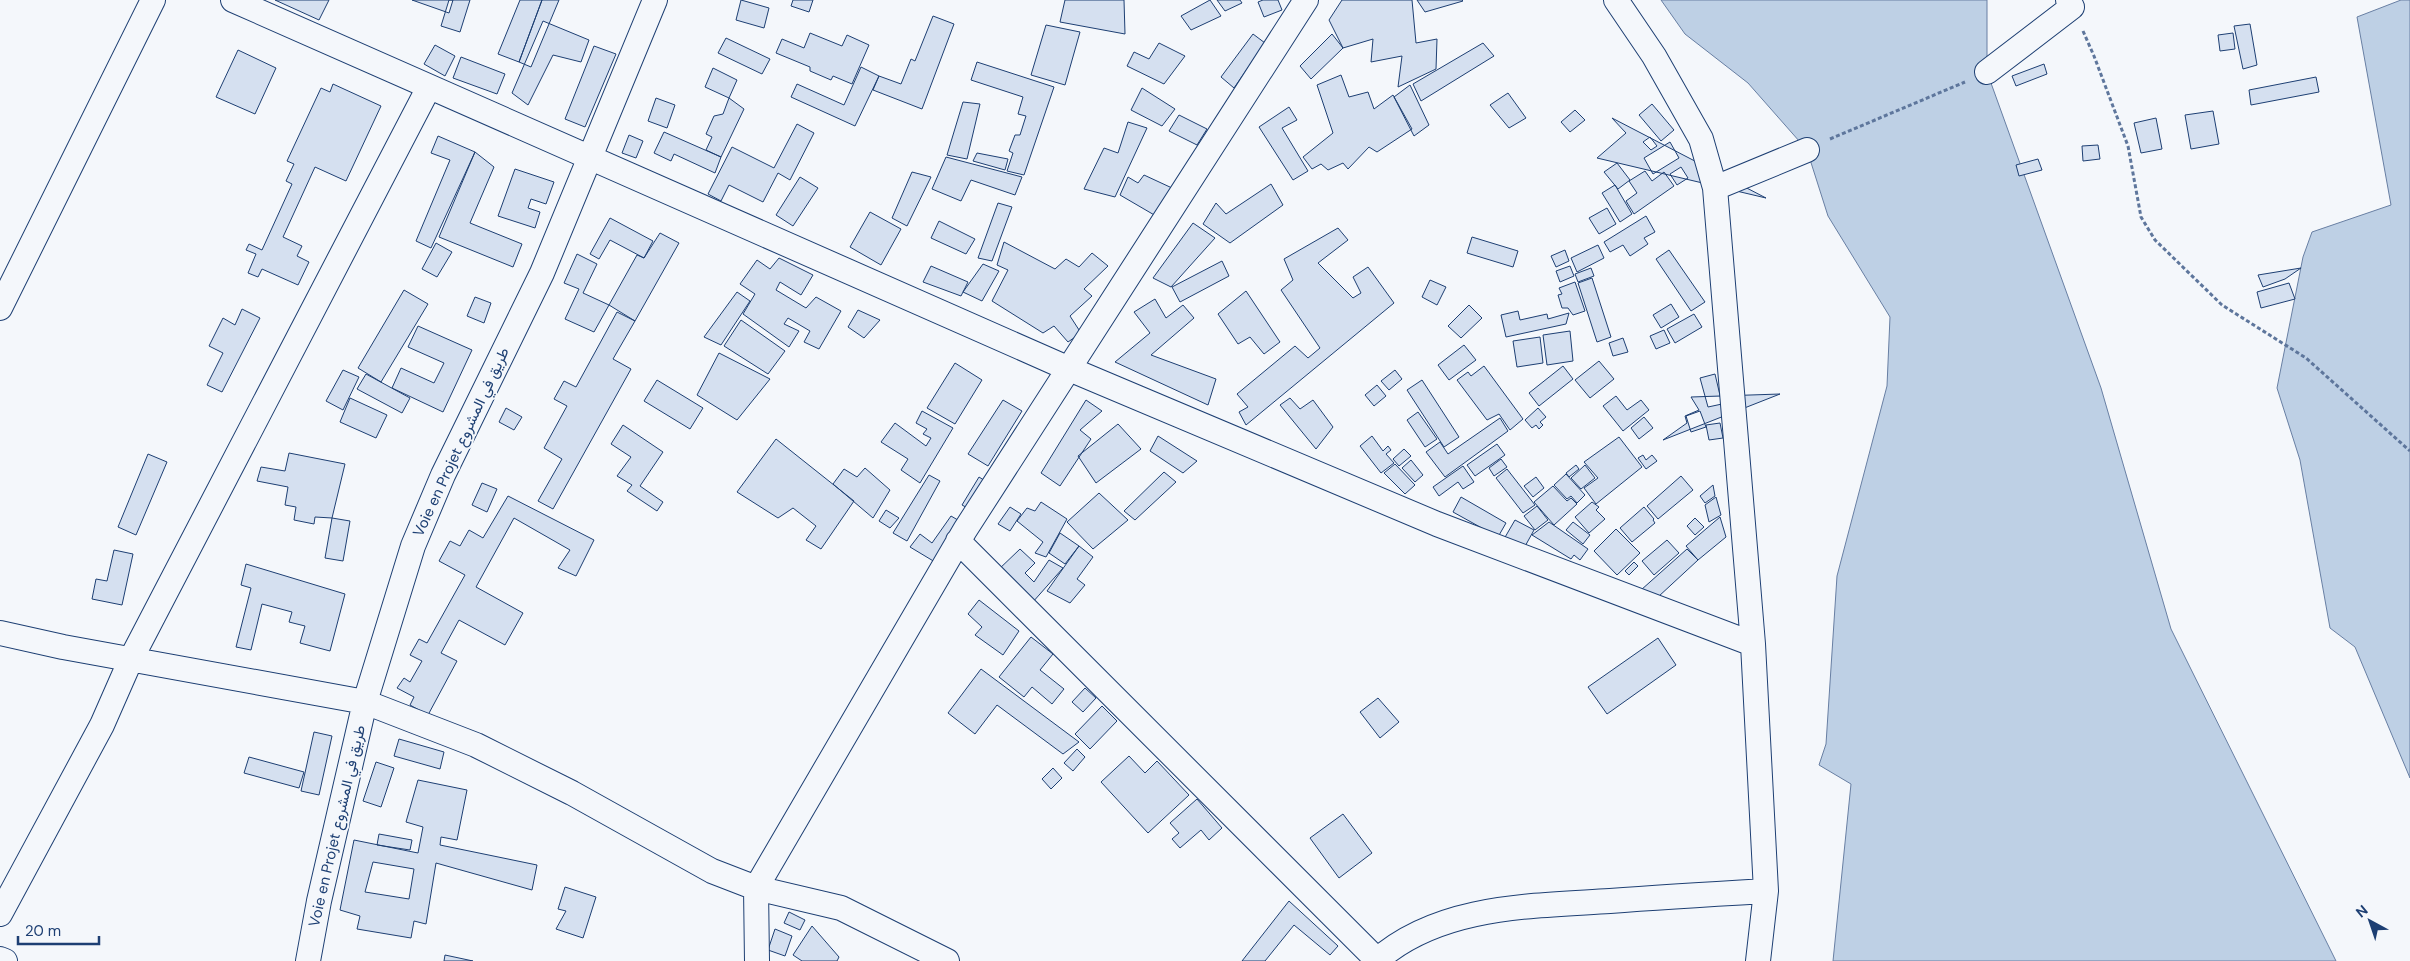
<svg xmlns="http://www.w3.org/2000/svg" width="2410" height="961" font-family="'DM Sans',Vazirmatn,sans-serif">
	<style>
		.water { fill: #bed0e5; stroke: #687fa3 }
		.building { fill: #d5e0f0; stroke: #1d3f73; fill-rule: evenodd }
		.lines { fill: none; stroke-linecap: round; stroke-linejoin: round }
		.street-casing { stroke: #1d3f73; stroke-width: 26 }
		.path { stroke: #5e769c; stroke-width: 3; stroke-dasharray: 4 2.5; stroke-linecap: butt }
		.street { stroke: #f4f7fb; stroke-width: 24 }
		.labels { text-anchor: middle; stroke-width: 4; stroke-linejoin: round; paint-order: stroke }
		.street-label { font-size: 15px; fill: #1d3f73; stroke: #f4f7fb }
	</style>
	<rect width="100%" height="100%" fill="#f4f7fb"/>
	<path class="water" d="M1661,0h326v72l114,316 70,241 165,332h-503l18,-177 -32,-19 7,-21 11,-168 50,-190 3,-69 -62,-101 -21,-66 -59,-67 -63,-49z
		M2401,0h9v778l-55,-131 -25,-19 -30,-168 -23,-72 26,-131 9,-25 79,-27 -34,-188z"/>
	<path class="building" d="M275,0h54l-10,20z
		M412,0h41l-4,13z
		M449,0h21l-10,32 -19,-6z
		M520,0h22l-23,62 -21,-8z
		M542,0h17l-28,67 -12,-5z
		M741,0l28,8 -5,20 -28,-8z
		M793,0h20l-4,12 -18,-6z
		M1065,0h59l1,34 -65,-12z
		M1210,0l11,16 -30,14 -10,-14z
		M1217,0h23l2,3 -17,8z
		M1263,0h15l4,10 -18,7 -6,-15z
		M1342,0h70l4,43 21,-4 -1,30 -38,18 4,-31 -31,6 2,-23 -30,9 -14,-28z
		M1417,0h45l1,1 -38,11z
		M933,16l21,8 -32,85 -49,-19 6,-14 22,8 10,-25 4,2z
		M543,21l46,19 -8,22 -28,-7 -25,50 -16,-12z
		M2250,24l7,41 -14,4 -9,-43z
		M1046,25l34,7 -15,53 -34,-10z
		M810,33l32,13 5,-11 22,10 -17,39 -19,-8 -2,4 -21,-9v-4l-34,-14 6,-14 22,9z
		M2233,33l2,16 -15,2 -2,-16z
		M1253,34l12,9 -31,45 -13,-11z
		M1332,34l11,14 -32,31 -11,-13z
		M726,38l44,21 -8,15 -44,-21z
		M1159,43l26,13 -21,28 -37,-18 7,-14 15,7z
		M1483,43l11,13 -73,45 -8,-17z
		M435,45l20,11 -10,20 -21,-12z
		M594,46l22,8 -31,73 -20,-8z
		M238,50l38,18 -21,46 -39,-17z
		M461,57l44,17 -8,20 -44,-16z
		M977,62l77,25 -30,88 -17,-4 6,-18 -4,-2 6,-16h5l6,-19 -8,-2 5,-17 -52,-17z
		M2044,64l3,10 -31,12 -4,-10z
		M861,67l18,9 -24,50 -64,-29 6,-13 47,21z
		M713,68l24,12 -8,18 -24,-11z
		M1341,75l8,22 19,-5 6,17 19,-14 19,34 -35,23 -8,-5 -21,22 -5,-6 -15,7 -7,-6 -9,5 -9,-12 30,-24 -16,-48z
		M2316,77l3,15 -68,13 -2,-15z
		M333,84l48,22 -35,75 -31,-14 -32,70 19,9 -5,10 12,6 -11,23 -36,-16 -4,8 -10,-4 8,-19 -10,-4 3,-6 13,6 30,-66 -6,-3 8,-17 -7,-3 34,-73 9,4z
		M1410,85l19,40 -15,11 -20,-39z
		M1142,88l33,21 -13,17 -31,-16z
		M1508,93l18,25 -17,10 -19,-23z
		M656,98l19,7 -8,23 -19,-7z
		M729,98l15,11 -23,48 -15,-7 6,-13 -6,-3 8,-18 9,-2z
		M963,102l17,2 -13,55 -20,-4z
		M1652,104l22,26 -13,11 -22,-26z
		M1289,107l8,13 -15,8 26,43 -15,9 -34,-53z
		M1575,110l10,10 -15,12 -9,-10z
		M2213,111l6,33 -28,5 -6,-34z
		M1179,115l28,14 -10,16 -28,-14z
		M1612,118l154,80 -169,-40 29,-25z
		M2156,118l6,31 -21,4 -7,-30z
		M1128,122l19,6 -32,69 -31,-8 20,-41 14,5z
		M797,124l17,9 -24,47 -12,-7 -15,29 -34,-17 -8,16 -13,-7 24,-47 42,21z
		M664,132l57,25 -6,16 -41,-19 -3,7 -17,-8z
		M629,135l14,6 -7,17 -14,-5z
		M438,136l37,16 -44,96 -15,-7 34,-81 -19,-7z
		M1650,137l7,9 -6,4 -8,-8z
		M1670,142l9,16 -26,16 -9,-16z
		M2098,145l2,14 -17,2 -1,-15z
		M475,152l19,15 -24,56 52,21 -9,23 -74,-30z
		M977,153l31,6 -3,11 -32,-9z
		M946,157l76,20 -7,18 -44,-15 -10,21 -29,-12z
		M2038,159l4,11 -23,6 -3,-11z
		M1617,163l13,17 -12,9 -14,-17z
		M1681,167l7,11 -11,7 -7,-11z
		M515,169l39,13 -8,22 -15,-5 -3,9 12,4 -5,16 -37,-12z
		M1645,171l7,10 12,-9 10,14 -40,28 -8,-13 11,-8 -8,-12z
		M912,172l19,5 -24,49 -15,-8z
		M1144,175l28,13 -16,28 -36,-21 8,-18 10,6z
		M800,177l18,11 -25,38 -17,-11z
		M1271,184l12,21 -53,38 -27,-19 13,-21 10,11z
		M1615,185l17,29 -12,8 -18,-29z
		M998,203l14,4 -20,54 -14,-3z
		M1607,208l9,16 -17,10 -10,-16z
		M870,212l31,17 -20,36 -31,-18z
		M1646,216l9,16 -11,6 4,6 -18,12 -7,-11 -13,7 -6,-10z
		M610,218l43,23 -9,17 -34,-18 -11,19 -9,-5z
		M939,221l36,18 -9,15 -35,-16z
		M1193,223l22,15 -44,49 -18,-9z
		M1338,228l10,12 -30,23 35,35 8,-5 -8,-16 15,-10 26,36 -148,122 -7,-13 9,-5 -11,-13 58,-48 13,12 12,-10 -39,-58 12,-10 -9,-21z
		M660,233l19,10 -44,78 -26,-16 28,-50 7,3z
		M1472,237l46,14 -5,16 -46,-14z
		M1004,242l51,27 11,-10 13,8 13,-14 16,13 -24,23 8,7 -22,20 11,17 -13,9 -14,-16 -11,7 -51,-32 16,-31 -11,-5z
		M436,243l16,9 -15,25 -15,-8z
		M1598,245l6,13 -27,14 -6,-14z
		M1565,250l4,11 -13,6 -5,-11z
		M1669,250l36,52 -14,9 -35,-52z
		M577,254l20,10 -14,29 26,12 -15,27 -29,-13 14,-30 -15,-6z
		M779,258l34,17 -12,20 -21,-13 -4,8 30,18 10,-11 25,14 -22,38 -15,-7 6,-11 -22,-13 -4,6 15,7 -10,16 -46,-33 12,-20 -15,-10 17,-24 13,9z
		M1222,261l7,15 -49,26 -8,-15z
		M983,264l16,7 -17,30 -19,-9z
		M931,266l37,16 -7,14 -38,-14z
		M1570,266l4,10 -14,6 -4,-11z
		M1591,268l3,8 -16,6 -3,-8z
		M2301,268l-16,11 -22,8 -5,-12z
		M1592,278l19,59 -14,5 -19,-59z
		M1430,280l16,7 -9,18 -15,-8z
		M1575,282l10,29 -12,4 -5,-7h-6l-4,-13 4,-1 -3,-6z
		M2289,283l6,16 -34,9 -4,-16z
		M404,290l24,14 -47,78 -23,-14z
		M1246,291l34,51 -16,12 -14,-17 -12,7 -20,-30z
		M737,292l13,9 -29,44 -17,-8z
		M475,297l16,6 -7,20 -17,-7z
		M1155,299l11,19 17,-13 11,13 -43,37 65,24 -8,26 -93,-43 35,-29 -16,-21z
		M1671,304l8,13 -18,11 -8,-13z
		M1469,305l13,13 -21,20 -13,-12z
		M242,309l18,9 -38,74 -15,-7 16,-32 -14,-7 14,-28 12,7z
		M858,310l22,10 -16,18 -16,-11z
		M1518,311l2,9 27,-6 1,5 21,-6 -3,11 -60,13 -5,-22z
		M617,312l18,9 -22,38 18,10 -78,140 -15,-8 24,-42 -18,-11 23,-42 -13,-7 10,-18 12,6z
		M1694,314l8,13 -27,16 -8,-14z
		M741,320l44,31 -17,23 -44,-28z
		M418,326l54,24 -29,62 -51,-24 9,-20 33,15 10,-20 -36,-16z
		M1664,330l6,13 -14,6 -6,-13z
		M1570,331l3,30 -26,4 -4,-30z
		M1540,337l3,26 -26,4 -4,-26z
		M1623,338l5,14 -15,4 -4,-13z
		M1464,345l12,15 -27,20 -11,-15z
		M719,353l51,26 -33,41 -40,-25z
		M1599,361l15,18 -24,19 -15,-18z
		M955,363l27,17 -27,44 -28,-16z
		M1484,366l39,53 -13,11 -11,-16 -12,6 -30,-40 11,-8 3,4z
		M1563,366l10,13 -34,27 -10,-13z
		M343,370l16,7 -16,33 -17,-9z
		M1395,370l7,9 -13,11 -8,-9z
		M366,374l44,24 -8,15 -45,-24z
		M1715,374l7,30 -14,3 -8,-29z
		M657,380l46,28 -13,21 -46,-28z
		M1422,380l37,57 -15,10 -37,-57z
		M1377,385l9,11 -12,10 -9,-11z
		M1780,394l-117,46 24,-17 -2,-7 14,-6 -8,-13z
		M1616,396l11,14 14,-10 8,10 -26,21 -20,-25z
		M350,398l37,17 -11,23 -36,-16z
		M1290,398l10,11 13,-9 20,27 -17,22 -36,-44z
		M1003,400l19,11 -34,55 -20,-12z
		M1086,400l16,11 -22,19 11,9 -31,47 -19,-13z
		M506,408l16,9 -8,13 -15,-8z
		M1538,408l8,9 -6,5 3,3 -4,4 -3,-4 -4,3 -7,-8z
		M922,411l31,17 -33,55 -19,-13 7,-11 -27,-17 14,-19 31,23 5,-8 -8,-4 4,-5 -11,-6z
		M1700,411l6,16 -15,5 -5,-16z
		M1418,412l19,27 -12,8 -18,-27z
		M1644,417l9,11 -14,11 -8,-11z
		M1500,418l8,13 -63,46 -19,-25 14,-10 8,12z
		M1720,423l3,15 -14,2 -3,-15z
		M1118,424l23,25 -45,34 -18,-27z
		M623,425l40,27 -23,34 23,16 -6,9 -30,-20 5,-6 -15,-9 14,-19 -20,-13z
		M1158,436l39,25 -14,12 -33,-22z
		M1372,436l11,15 5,-5 3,4 -5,4 8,9 -13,10 -21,-27z
		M1619,437l23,30 -46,37 -12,-16 14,-10 -14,-16z
		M776,439l78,62 -33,48 -15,-9 10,-14 -23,-18 -15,10 -41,-26z
		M1497,444l8,11 -30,21 -8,-11z
		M1404,449l7,7 -12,10 -6,-7z
		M289,453l56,11 -13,54 -17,-1 -1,7 -20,-4 2,-13 -11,-2 3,-18 -31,-6 4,-14 24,4z
		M148,454l19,8 -31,73 -18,-8z
		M1643,455l3,5 6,-5 5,6 -11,8 -8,-11z
		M1501,459l6,8 -13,9 -5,-8z
		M1411,460l12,15 -8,7 -13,-14z
		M1395,464l20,21 -10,9 -21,-21z
		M1576,465l3,4 -10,8 -3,-4z
		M1585,465l10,13 -14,11 -10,-11z
		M1463,466l11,16 -11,7 -5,-7 -19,14 -6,-9z
		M865,468l25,22 -17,28 -40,-34 11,-15 13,8z
		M1507,469l28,36 -12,8 -27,-35z
		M1164,472l12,10 -41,38 -11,-9z
		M1566,474l19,21 -8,8 -6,-7 -4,3 -13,-14z
		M929,475l11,6 -33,60 -14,-8z
		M1681,476l12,14 -35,29 -11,-13z
		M979,477l11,7 -17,27 -11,-6z
		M1536,477l8,11 -11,9 -9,-11z
		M482,483l15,6 -10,23 -15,-7z
		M1713,485l2,11 -10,7 -5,-7z
		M1553,486l14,15 4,-3 6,6 -23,21 -20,-23z
		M1099,493l29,27 -35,29 -26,-27z
		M508,496l86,44 -18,36 -18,-8 12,-18 -56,-32 -38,69 47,26 -18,32 -46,-25 -18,33 16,8 -29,54 -18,-10 4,-8 -17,-9 7,-10 6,4 12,-21 -12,-6 9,-16 8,4 38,-68 -26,-14 11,-20 10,5 9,-16 14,8z
		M1461,497l45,26 -8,14 -45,-25z
		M1716,497l5,18 -12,7 -4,-17z
		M1041,502l26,17 -21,38 -11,-4 8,-11 -26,-21 10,-13 8,3z
		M1592,502l7,5 -3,3 9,9 -16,14 -14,-16z
		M1537,506l11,14 -13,10 -11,-14z
		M1010,507l11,7 -11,17 -12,-7z
		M1644,507l10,12 -1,1 2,3 -23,19 -12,-14z
		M886,510l13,8 -9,10 -11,-7z
		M951,516l12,7 -28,39 -25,-15 10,-13 12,9z
		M1720,517l6,20 -28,23 -12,-14z
		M332,518l18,3 -7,40 -18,-3z
		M1695,518l9,9 -9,8 -8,-9z
		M1515,520l19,10 -11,20 -19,-11z
		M1549,522l39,27 -8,11 -6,-5 -3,4 -39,-24z
		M1573,522l17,13 -7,9 -17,-14z
		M1616,529l24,24 -23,22 -23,-24z
		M1060,533l19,13 -14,18 -16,-11z
		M1667,540l12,13 -25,22 -12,-14z
		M1079,546l14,11 -16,22 8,6 -15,18 -23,-12z
		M1020,549l15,14 -10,10 9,9 15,-22 14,8 -31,35 -35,-32z
		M1687,549l11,11 -53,49 -4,-19z
		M114,550l19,4 -11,51 -30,-6 4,-20 11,2z
		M1634,562l4,4 -9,9 -4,-4z
		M246,564l99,30 -15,57 -30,-8 5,-17 -16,-4 3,-10 -30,-8 -11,46 -15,-3 15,-59 -10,-3z
		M979,600l40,31 -16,24 -28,-20 7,-8 -14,-13z
		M1031,637l22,17 -13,16 24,19 -12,15 -20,-17 -8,10 -25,-20z
		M1658,638l18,27 -69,49 -19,-27z
		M981,669l98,73 -16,12 -66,-49 -22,29 -27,-21z
		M1085,688l11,10 -13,14 -11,-10z
		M1378,698l21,24 -19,16 -20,-26z
		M1102,706l15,15 -27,28 -15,-15z
		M314,732l18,4 -13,59 -18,-4z
		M399,739l45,13 -4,17 -46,-13z
		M1077,749l8,8 -12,14 -9,-8z
		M1129,756l16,17 12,-12 32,34 -41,38 -47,-51z
		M249,757l55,15 -5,16 -55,-15z
		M376,762l18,6 -13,39 -18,-6z
		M1053,768l9,10 -11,11 -9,-10z
		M418,780l49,10 -10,50 -16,-3 -1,8 97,20 -5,25 -96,-27 -10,61 -12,-3 -3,17 -54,-9 3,-13 -20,-6 14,-70 64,13 5,-26 -17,-5zM373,862l41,7 -5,30 -44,-7z
		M1197,799l25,29 -13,12 -8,-10 -21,18 -8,-9 7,-6 -9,-10z
		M1343,814l29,39 -33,25 -29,-40z
		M379,834l33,6 -2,10 -33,-5z
		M565,887l31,10 -13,41 -27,-9 10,-18 -8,-2z
		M1289,901l49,45 -8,9 -36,-30 -29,36h-23z
		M789,912l16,8 -5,10 -16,-7z
		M812,926l27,31 -2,4h-35l-9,-6z
		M775,929l17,7 -7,20 -17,-6z
		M445,955l28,6h-29z"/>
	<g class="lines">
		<defs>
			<path id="street" d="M233,0l834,368 370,156 316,120
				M1616,0l38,56 47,83 14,49 38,456 13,247 -8,70
				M1987,72l85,-65 -4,-7
				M1715,188l92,-38
				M0,308l153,-308
				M958,541l419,419
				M0,633l63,14 302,55 111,43 96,48 140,78 44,17 85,20 106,53
				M0,914l102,-189 29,-66 298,-572
				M0,959l5,2
				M308,961l11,-60 46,-199 48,-156 30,-71 99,-202 113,-273
				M757,961l-1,-73 209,-358 341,-530
				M1376,961c63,-56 155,-55 234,-60 52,-4 104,-7 156,-10"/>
		</defs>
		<use href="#street" class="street-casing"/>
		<path class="path" d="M2083,31l11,25 34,90 13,71 14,23 67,65 84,53 104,93
			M1830,139l135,-57"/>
		<use href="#street" class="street"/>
	</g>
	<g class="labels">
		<g class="street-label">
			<text transform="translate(461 442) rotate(-65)" y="5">Voie en Projet طريق في المشروع</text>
			<text transform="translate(337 826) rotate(-77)" y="5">Voie en Projet طريق في المشروع</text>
		</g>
	</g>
	<g transform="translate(2370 921) rotate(320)" stroke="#f4f7fb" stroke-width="4" paint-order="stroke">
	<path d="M0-4L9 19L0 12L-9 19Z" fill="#1d3f73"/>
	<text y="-8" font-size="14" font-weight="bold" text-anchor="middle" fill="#1d3f73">N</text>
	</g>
	<path d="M18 936v8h81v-8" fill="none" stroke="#1d3f73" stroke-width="2.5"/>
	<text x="25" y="936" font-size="15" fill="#1d3f73" stroke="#f4f7fb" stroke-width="4" paint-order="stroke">20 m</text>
</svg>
